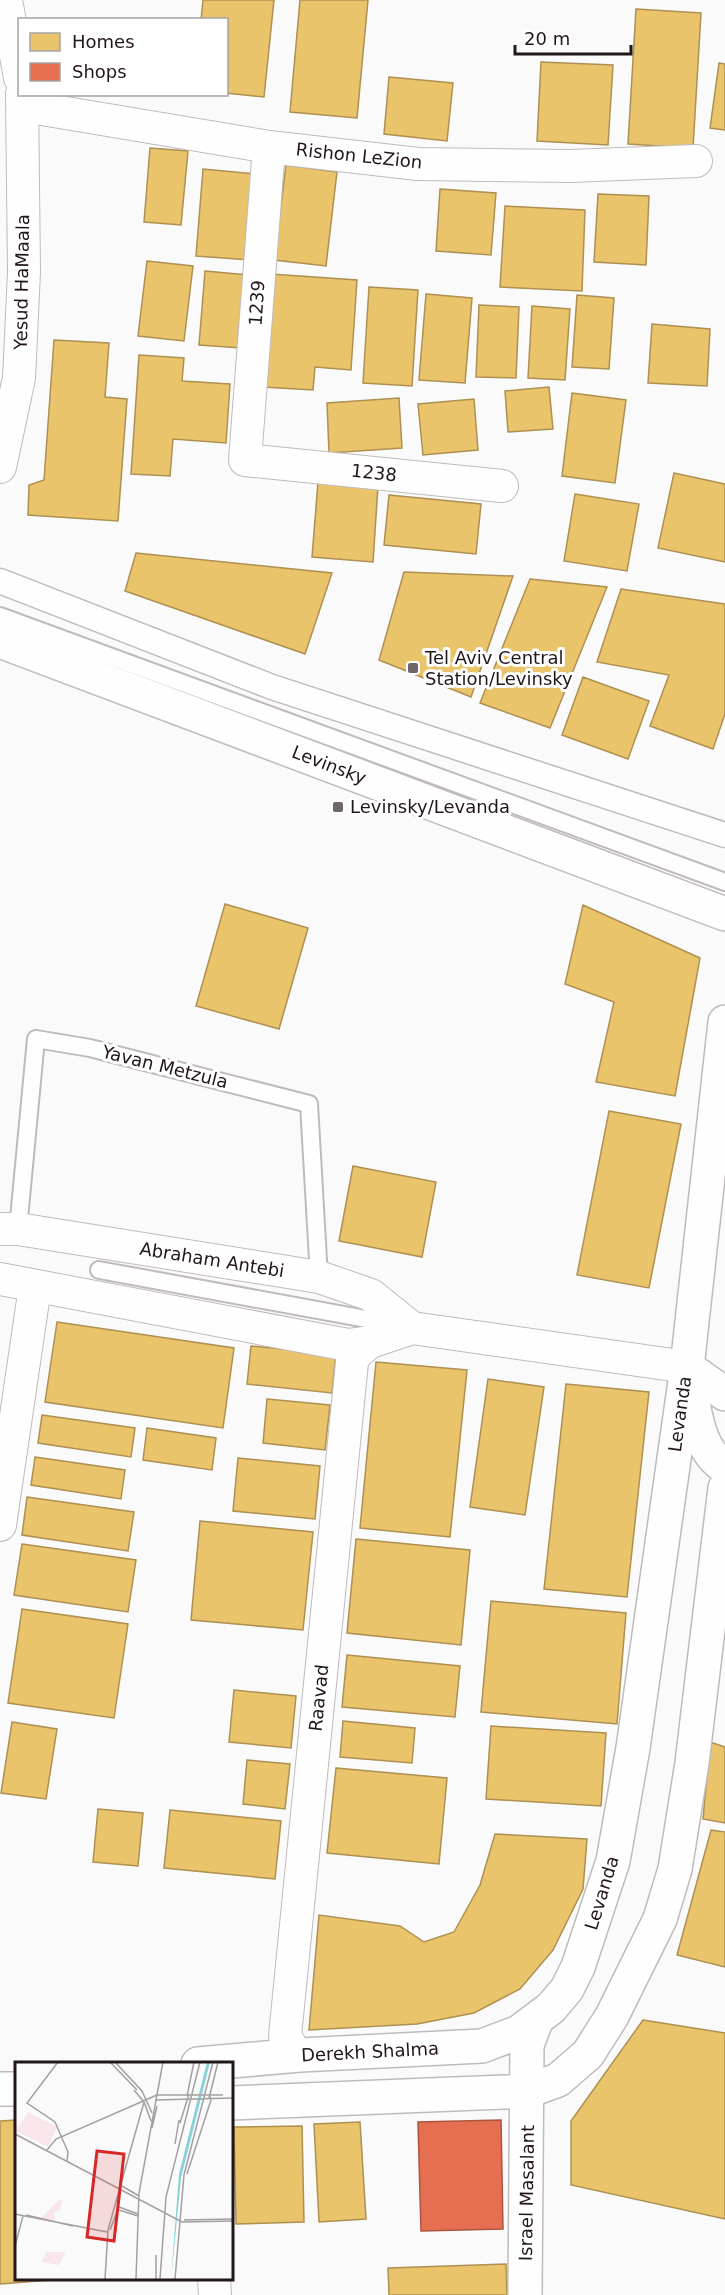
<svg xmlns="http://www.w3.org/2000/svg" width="725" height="2295" font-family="'DejaVu Sans',sans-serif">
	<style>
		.homes { fill: #e9c46a; stroke: #ae9052; stroke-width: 1.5 }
		.shops { fill: #e76f51; stroke: #ac5440; stroke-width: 1.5 }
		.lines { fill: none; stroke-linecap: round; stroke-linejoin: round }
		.service-casing { stroke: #c1babc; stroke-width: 20 }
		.pedestrian-casing { stroke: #c1babc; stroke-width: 27 }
		.minor-casing { stroke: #c1babc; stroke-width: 34 }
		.tertiary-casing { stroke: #c1babc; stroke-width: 36 }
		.service { stroke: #fefefe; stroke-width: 16 }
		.pedestrian { stroke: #fefefe; stroke-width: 24 }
		.minor { stroke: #fefefe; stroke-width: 32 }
		.tertiary { stroke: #fefefe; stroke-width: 33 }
		.poi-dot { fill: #6e6668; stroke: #fff; stroke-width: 2 }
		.labels { text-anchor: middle; stroke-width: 6; stroke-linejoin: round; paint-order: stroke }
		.street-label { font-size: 18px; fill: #231619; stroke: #fff }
		.poi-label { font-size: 18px; fill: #231619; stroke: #fff; text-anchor: start }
		.inset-road { fill: none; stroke: #a49fa0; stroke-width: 1.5 }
		.view { fill: #d62828; fill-opacity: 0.15; stroke: #d62828; stroke-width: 3 }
		.inset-edge { fill: none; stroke: #231619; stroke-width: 3 }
	</style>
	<rect width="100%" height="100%" fill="#fafafa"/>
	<path class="homes" d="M203,0h71l-10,97 -38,-4v-73h-25z
		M300,0h68l-11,118 -67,-6z
		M636,9l65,4 -8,135 -65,-4z
		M541,62l72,3 -5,80 -71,-4z
		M719,63l6,1v66l-15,-2z
		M389,77l64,6 -6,58 -63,-7z
		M150,148l38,3 -7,74 -37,-3z
		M286,165l51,7 -11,94 -52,-6z
		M203,169l53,5 -6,86 -54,-4z
		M440,189l56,4 -5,62 -55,-4z
		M598,194l51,2 -3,69 -52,-3z
		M505,206l80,4 -3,81 -82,-4z
		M147,261l46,5 -9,75 -46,-5z
		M205,271l43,4 -7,73 -42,-3z
		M271,274l86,6 -6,90 -36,-3 -2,23 -50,-3z
		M369,287l49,3 -6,96 -49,-3z
		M426,294l46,4 -7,85 -46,-3z
		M577,295l37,3 -5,71 -37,-2z
		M479,305l40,2 -3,71 -40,-1z
		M532,306l38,3 -5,71 -37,-2z
		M652,324l58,5 -3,57 -59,-3z
		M54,340l55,3 -4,54 22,2 -9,122 -90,-6 1,-30 15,-5z
		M139,355l45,3 -2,23 48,3 -4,59 -53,-4 -3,37 -39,-2z
		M549,387l4,42 -45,3 -3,-41z
		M572,393l54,7 -11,83 -53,-7z
		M399,398l3,50 -73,5 -2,-50z
		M474,399l4,51 -55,5 -5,-51z
		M674,473l51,11v78l-67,-14z
		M318,482l60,4 -5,76 -61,-5z
		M575,494l64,10 -12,67 -63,-10z
		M389,495l92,9 -5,50 -92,-9z
		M136,553l196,20 -27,81 -180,-63z
		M404,572l109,4 -42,121 -92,-37z
		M530,579l77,8 -57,141 -70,-25z
		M621,589l104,15v110l-12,35 -63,-23 19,-51 -72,-13z
		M583,677l66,24 -21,58 -66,-24z
		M225,904l83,24 -29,101 -83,-23z
		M583,905l117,53 -25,138 -79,-14 18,-80 -49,-18z
		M609,1111l72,13 -32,164 -72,-13z
		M353,1166l83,16 -14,75 -83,-16z
		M57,1322l177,26 -11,80 -178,-26z
		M251,1346l85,8 -4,39 -85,-9z
		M376,1362l91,8 -17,167 -90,-9z
		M488,1379l56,8 -19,128 -55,-8z
		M566,1384l83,8 -22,205 -83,-8z
		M267,1399l63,6 -5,45 -62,-7z
		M42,1415l93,13 -4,29 -93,-14z
		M147,1428l69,10 -4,32 -69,-10z
		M35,1457l90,13 -4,29 -90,-14z
		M238,1458l82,8 -5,53 -82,-8z
		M27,1497l107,15 -6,39 -106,-16z
		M200,1521l113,11 -10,98 -112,-10z
		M356,1539l114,11 -9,95 -114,-12z
		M22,1544l114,16 -8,52 -114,-17z
		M491,1601l135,12 -9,111 -136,-12z
		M22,1609l106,15 -14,94 -106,-15z
		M347,1655l113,11 -5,51 -113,-10z
		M234,1690l62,6 -5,52 -62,-6z
		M343,1721l72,7 -3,35 -72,-6z
		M12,1722l45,7 -11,70 -45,-6z
		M491,1726l115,7 -5,73 -115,-7z
		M710,1742l15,5v76l-22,-4z
		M247,1760l43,4 -5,45 -42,-5z
		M336,1768l111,10 -8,86 -112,-11z
		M98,1809l45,4 -5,53 -45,-4z
		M170,1810l111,11 -6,58 -111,-11z
		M711,1830l14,2v135l-48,-12z
		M495,1834l92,5 -4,50 -30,61 -33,39 -46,24 -57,11 -108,6 10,-115 81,11 24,16 30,-10 26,-47z
		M643,2020l82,13v186l-154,-34v-64z
		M16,2120v158l35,2 -51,4v-163z
		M360,2122l6,97 -47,3 -5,-98z
		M302,2126l2,96 -68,2 -2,-97z
		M506,2264l1,31h-118l-1,-27z"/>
	<path class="shops" d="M501,2120l2,109 -82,2 -3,-109z"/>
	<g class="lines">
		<defs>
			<path id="service" d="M0,616l725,266
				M18,1229l18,-190 54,9 219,56 10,173
				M99,1270l300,55"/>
			<path id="pedestrian" d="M0,581l272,106 453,148"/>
			<path id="minor" d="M6,0l14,78
				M24,106l245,41 149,17 152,2 126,-5
				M269,147l-24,313 257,26
				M0,467l19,-89 5,-106 -2,-178
				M0,1229h18l301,48 52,18 41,33
				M0,1279l348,66 22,-3 42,-14 275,39
				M0,1525l35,-238
				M300,2055l-6,-4 -9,-15 67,-674 3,-7 15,-13
				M214,2278l1,17"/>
			<path id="tertiary" d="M0,641l725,273
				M687,1367l38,27
				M691,1390c4,26 9,62 34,77
				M198,2064l102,-9 182,-9 37,-14 32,-24 16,-19 11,-22 35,-106 20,-113 54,-381 38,-345
				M0,2089h16
				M231,2103l297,-12 30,-11 30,-26 24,-38 48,-97 15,-50 17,-106 33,-275
				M525,2295l2,-250 9,-24"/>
		</defs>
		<use href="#service" class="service-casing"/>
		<use href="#pedestrian" class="pedestrian-casing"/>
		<use href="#minor" class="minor-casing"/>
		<use href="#tertiary" class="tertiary-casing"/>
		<use href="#service" class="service"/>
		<use href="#pedestrian" class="pedestrian"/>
		<use href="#minor" class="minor"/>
		<use href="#tertiary" class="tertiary"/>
	</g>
	<g class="poi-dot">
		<rect x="407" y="662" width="12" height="12" rx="3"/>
		<rect x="332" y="801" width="12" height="12" rx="3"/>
	</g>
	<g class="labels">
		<g class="street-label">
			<text transform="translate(359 156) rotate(6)" y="6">Rishon LeZion</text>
			<text transform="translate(22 282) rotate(-89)" y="6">Yesud HaMaala</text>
			<text transform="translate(257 303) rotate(-86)" y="6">1239</text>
			<text transform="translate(374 473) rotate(6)" y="6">1238</text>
			<text transform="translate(329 765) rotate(21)" y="6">Levinsky</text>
			<text transform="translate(165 1067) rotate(14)" y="6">Yavan Metzula</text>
			<text transform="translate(212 1260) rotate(9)" y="6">Abraham Antebi</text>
			<text transform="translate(680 1414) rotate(-82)" y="6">Levanda</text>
			<text transform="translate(319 1698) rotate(-84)" y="6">Raavad</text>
			<text transform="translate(602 1893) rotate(-73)" y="6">Levanda</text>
			<text transform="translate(370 2052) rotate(-3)" y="6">Derekh Shalma</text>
			<text transform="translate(527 2193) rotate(-89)" y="6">Israel Masalant</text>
		</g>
		<g class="poi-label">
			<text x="425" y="664">Tel Aviv Central<tspan x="425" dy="21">Station/Levinsky</tspan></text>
			<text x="350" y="813">Levinsky/Levanda</text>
		</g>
	</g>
	<g transform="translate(15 2062)">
		<rect width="218" height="218" fill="#fafafa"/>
		<path d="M13,50l29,15 -9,20 -32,-16zM44,138h3l-2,10 -6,3 1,8 -14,-3zM31,190h20l-7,13 -17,-3z" fill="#f8e6ea"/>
		<path d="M192,0h3l-29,116 -10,101 8,-105z" fill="#89d1d8"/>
		<path class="inset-road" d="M43,0l-31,41 28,19 13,30 -1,9M95,0l27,28M100,0l27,29 10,22M119,28l10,12 7,19M142,33h66M172,34l7,-34M194,36l9,-36M140,38l78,-2M165,61l9,-29M137,66l5,-22M0,72l167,88 51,-1M160,82l4,-24M32,88l9,-11 101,-44M172,112l24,-74 -2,-6M107,124l17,10M104,145l19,7M104,148l19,6M0,152l92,18M11,153l47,11M169,158l49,-1M95,168l8,-21M0,184l8,-30M90,217l3,-49 36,-128M121,217l3,-86 24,-131M141,217v-24M145,217l6,-82 34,-135M160,217l9,-104 29,-113"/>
		<path class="view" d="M82,89l27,3 -10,87 -27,-4z"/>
		<rect width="218" height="218" class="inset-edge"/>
	</g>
	<rect x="18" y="18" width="210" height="78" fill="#ffffff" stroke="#a7a2a3" stroke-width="1.5"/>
	<rect x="30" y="33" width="30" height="18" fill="#e9c46a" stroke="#a7a2a3" stroke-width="1.5"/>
	<text x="72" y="48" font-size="18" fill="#231619">Homes</text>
	<rect x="30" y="63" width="30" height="18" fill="#e76f51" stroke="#a7a2a3" stroke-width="1.5"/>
	<text x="72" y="78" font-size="18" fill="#231619">Shops</text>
	<path d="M515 45v9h116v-9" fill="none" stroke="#231619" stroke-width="3"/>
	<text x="524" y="45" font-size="18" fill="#231619" stroke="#ffffff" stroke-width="4.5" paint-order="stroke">20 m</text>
</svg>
